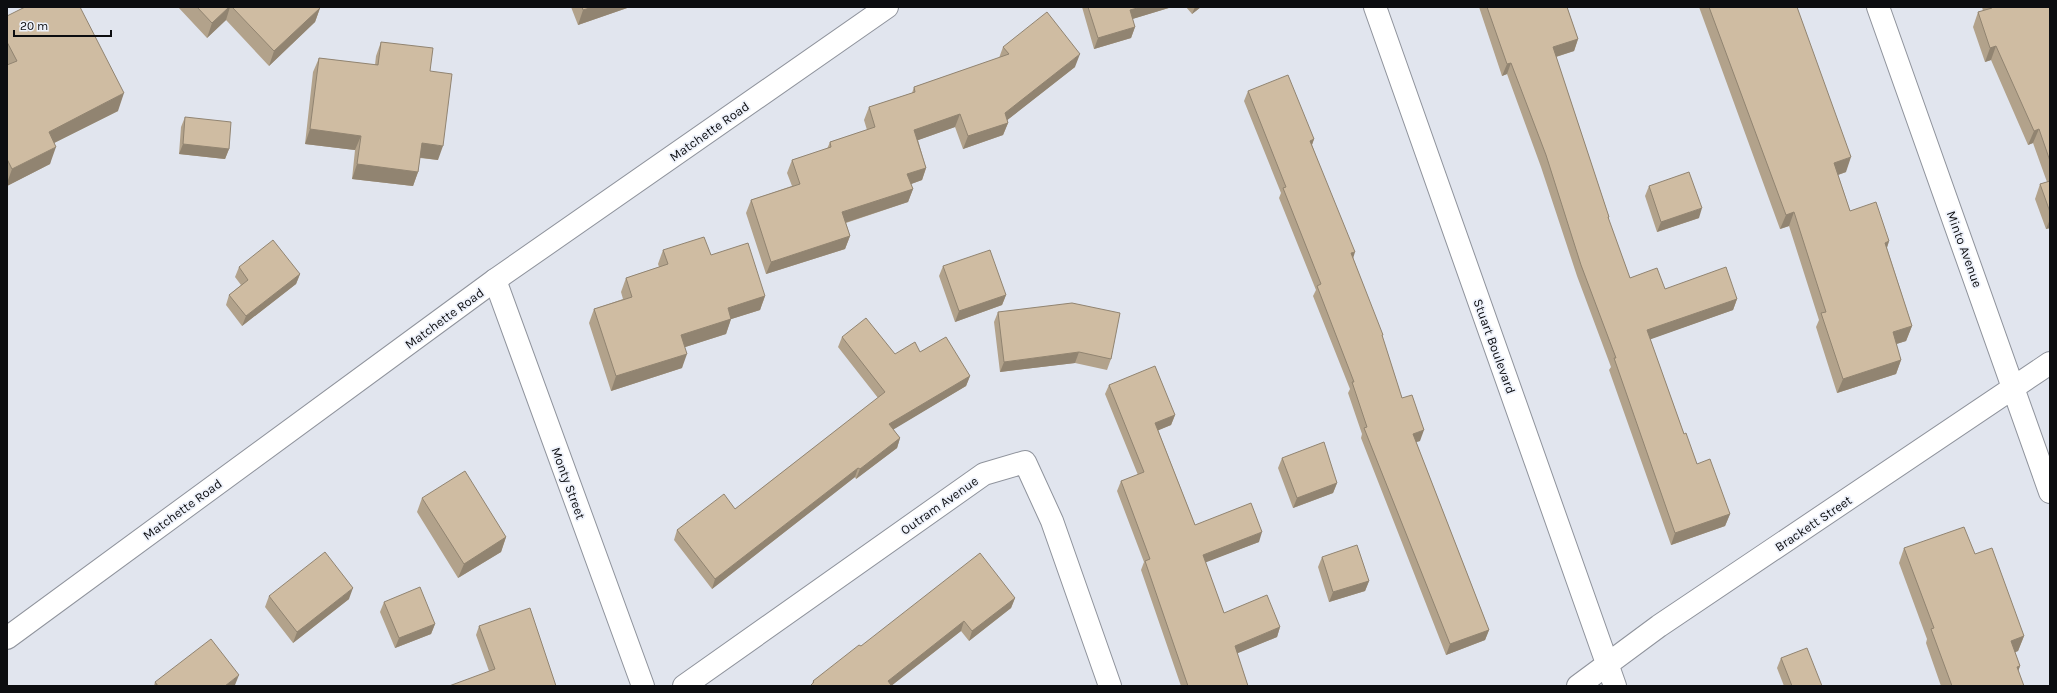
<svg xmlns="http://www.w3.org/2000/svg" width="2057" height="693" font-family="Karla,sans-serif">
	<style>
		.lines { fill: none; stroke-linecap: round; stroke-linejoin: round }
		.minor-casing { stroke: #8f939c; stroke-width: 24 }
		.tertiary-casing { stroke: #8f939c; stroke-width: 24 }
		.minor { stroke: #fff; stroke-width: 22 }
		.tertiary { stroke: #fff; stroke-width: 22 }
		.wall { fill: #b2a28b }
		.shaded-wall { fill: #918471 }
		.building { fill: #cfbca2; stroke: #918471 }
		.labels { text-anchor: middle; stroke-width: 3.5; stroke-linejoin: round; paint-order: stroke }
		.street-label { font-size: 13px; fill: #0c0d10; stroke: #eef2fb }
	</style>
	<rect width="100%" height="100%" fill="#e1e5ee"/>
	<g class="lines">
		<defs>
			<path id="minor" d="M1375,7l240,679
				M1878,7l172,485
				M495,280l148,406
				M684,686l300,-212 41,-12 27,59 58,165
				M1578,686l81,-60 391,-263"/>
			<path id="tertiary" d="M7,638l488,-358 392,-273"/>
		</defs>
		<use href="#minor" class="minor-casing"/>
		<use href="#tertiary" class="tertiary-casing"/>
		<use href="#minor" class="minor"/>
		<use href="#tertiary" class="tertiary"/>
	</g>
	<path class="wall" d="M178,7h141l1,1 -5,14 -46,44 -43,-46 -19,18z
		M571,7h59l-52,18z
		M1082,7h90l-40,12 3,8 -4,11 -37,11z
		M1186,7h15l-9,7z
		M1479,7h88l11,32 -4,12 -18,6 53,160 -1,2 22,59 35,11 72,10 -4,11 -83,29 34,95 13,30 33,50 -5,12 -54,19 -62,-175 2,-3 -34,-91 -36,-109 -34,-93 -5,2z
		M1699,7h98l49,165 -8,3 12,36 39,30 -2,7 25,78 -6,15 -10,3 5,16 -5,14 -59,19 -21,-66 3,-7 -30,-94 -9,3z
		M1982,7h68v221l-4,1 -11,-30 5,-15 7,-2 -14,-39 -5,2 -37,-85 -6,2 -12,-35 5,-15 5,-1z
		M7,16l111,95 -64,32 -4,21 -43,22z
		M381,42l49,29 8,89 -18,-2 -2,14 -5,14 -61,-7 3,-29 -50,-6 8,-72 6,-14 56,7 1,-9z
		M1003,47l72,20 -68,53 1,3 -5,12 -40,14 -8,-22 -37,13 8,28 -4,12 -11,4 2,5 -5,13 -62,21 4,13 -5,13 -79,25 -20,-61 5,-13 41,-14 -5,-13 5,-13 35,-11 3,-7 37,-12 -3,-10 5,-13 43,-14 2,-6 85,-29z
		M1248,91l66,48 -2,6 70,192 20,61 18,43 -4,1 73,188 -4,10 -39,15 -85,-217 1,-4 -14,-41 2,-4 -37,-93 3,-6 -37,-92 2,-5 -37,-92z
		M185,117l44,32 -4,10 -46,-5 2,-27z
		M1649,186l50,32 -42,14 -12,-36z
		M663,250l48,5 54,41 -5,14 -29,9 -5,15 -41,13 -3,21 -71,23 -22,-68 5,-14 29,-10 -2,-7 5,-14 33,-11 -1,-3z
		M943,266l63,29 -4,10 -47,17 -16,-46z
		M239,267l61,7 -4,10 -54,42 -16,-21 3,-10 12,-10 -6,-8z
		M998,312l113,47 -4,11 -32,-7 -75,9 -6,-50z
		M842,337l53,17 25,-2 50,24 -4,10 -73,43 7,9 -3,10 -41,31 -1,-2 -143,112 -38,-49 3,-10 58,-21 143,-111 -40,-51z
		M1109,385l66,30 -4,10 -13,5 37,95 64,17 -54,20 19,51 56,14 -3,10 -40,16 11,33h-67l-40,-116 3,-8 -27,-71 4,-10 17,-6 -33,-81z
		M1282,458l55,25 -4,10 -40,15 -15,-40z
		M422,498l84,39 -5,15 -43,26 -41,-66z
		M1904,548l71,6 49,82 -6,15 -3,1 5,14 -2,5 6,15h-83l-15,-43 1,-4 -28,-76z
		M1322,557l47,24 -4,10 -36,11 -11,-35z
		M269,596l80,3 -56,44 -28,-36z
		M1015,598l-4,10 -42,33 -8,-10 -70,55h-81l2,-2 1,-3 48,-35z
		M384,602l51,22 -4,10 -36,14 -15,-36z
		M479,626l77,60 -67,-15 -13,-36z
		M1781,658l41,28h-38l-7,-18z
		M155,682l80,3 -1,1h-80z"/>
	<path class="shaded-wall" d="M229,7h1l-4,13 -19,18 5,-15z
		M593,7h37l-52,18 5,-15z
		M1141,7h31l-46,14 4,-11z
		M1195,7h6l-9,7z
		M320,8l-5,14 -46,44 5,-15z
		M1135,27l-4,11 -37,11 4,-11z
		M1578,39l-4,12 -25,8 4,-12z
		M1996,46l-5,14 -6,2 5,-14z
		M1080,54l-5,13 -74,58 7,-2 -5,12 -40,14 5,-13 37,-23z
		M1511,63l-4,11 -5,2 5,-12z
		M124,93l-6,18 -76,38 7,-17z
		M960,114l-5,13 -45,16 4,-13z
		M310,129l51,7 -6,14 -50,-6z
		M2039,129l-6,14 -5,2 6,-14z
		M1314,139l-4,11v-9z
		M422,143l21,3 -5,14 -22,-3z
		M183,144l46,5 -4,10 -46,-5z
		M56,147l-6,17 -43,22v-3l5,-14z
		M1851,157l-5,15 -17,6 5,-15z
		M357,164l61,8 -5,14 -61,-7z
		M926,168l-4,12 -19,7 4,-13z
		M913,189l-5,13 -70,23 4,-13z
		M1702,208l-3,10 -42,14 4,-10z
		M1794,212l-5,14 -9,3 6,-14z
		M2050,219v9l-4,1z
		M850,236l-5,13 -79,25 5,-12z
		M1889,241l-5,15 1,-13z
		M1355,252l-3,10 -1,-9z
		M300,274l-4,10 -54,42 4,-10z
		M1006,295l-4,10 -47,17 4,-11z
		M765,296l-5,14 -38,12 6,-14z
		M1737,299l-4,11 -90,32 4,-12z
		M731,319l-5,15 -50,16 5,-15z
		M1912,326l-6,15 -19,6 6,-15z
		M1079,352l-4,11 -75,9 4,-10z
		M687,354l-5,14 -71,23 5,-15z
		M1901,360l-5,14 -59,19 6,-14z
		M970,376l-4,10 -80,48 3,-10z
		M1175,415l-4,10 -19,8 3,-10z
		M1424,430l-4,11 -11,3 4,-10z
		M900,438l-3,10 -41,31 4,-10z
		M858,468l-3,9 -143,112 3,-10z
		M1337,483l-4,10 -40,15 4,-10z
		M1730,514l-5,12 -54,19 4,-12z
		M1262,532l-3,10 -60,23 4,-10z
		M506,537l-5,15 -43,26 6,-14z
		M1369,581l-4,10 -36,11 4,-10z
		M353,588l-4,11 -56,44 4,-11z
		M1015,598l-4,10 -42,33 3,-10z
		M964,621l-3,10 -70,55h-5l2,-5z
		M435,624l-4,10 -36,14 4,-10z
		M1280,627l-3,10 -46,19 4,-10z
		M1489,630l-4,10 -39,15 4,-11z
		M2024,636l-6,15 -12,5 5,-15z
		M2020,666l-5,14 2,-13z
		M239,675l-4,10 -1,1h-9z"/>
	<path class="building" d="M25,7h55l44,86 -75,39 7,15 -44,22 -5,-10v-94l10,-4 -10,-19v-26z
		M197,7h32l-17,16z
		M232,7h87l1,1 -46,43z
		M582,7h11l-10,3z
		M1088,7h53l-11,3 5,17 -37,11z
		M1487,7h80l11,32 -25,8 56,170h-1l22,61 27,-10 8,21 61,-22 11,32 -90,31 37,104 2,-1 11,31 13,-5 20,55 -55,19 -61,-175h2l-35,-93 -35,-110 -35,-92 -4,1z
		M1709,7h88l54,150 -17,6 16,48 26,-9 13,39 -4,2 27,83 -19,6 8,28 -58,19 -22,-66 5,-1 -32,-100 -8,3z
		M1992,7h58v154l-11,-32 -5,2 -38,-85 -6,2 -12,-36 14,-4z
		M1047,12l33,42 -75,59 3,10 -40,13 -8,-22 -46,16 12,38 -19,6 6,15 -71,23 8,24 -79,26 -20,-62 49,-16 -8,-24 39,-13 -1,-5 45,-15 -6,-20 46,-15 -1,-5 95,-33 -6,-7z
		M381,42l52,6 -3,23 22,3 -9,72 -21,-3 -4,29 -61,-8 4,-28 -51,-7 9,-71 59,7z
		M1288,75l26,64 -4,2 45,111 -4,1 32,82h-1l20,63 10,-3 12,35 -11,4 76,196 -39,14 -86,-216 3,-1 -15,-45h2l-37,-96 4,-2 -38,-96 3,-1 -38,-96z
		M185,117l46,5 -2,27 -46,-5z
		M1689,172l13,36 -41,14 -12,-36z
		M2050,181v31l-10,-28z
		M704,237l7,18 37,-12 17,53 -37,12 3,11 -50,16 6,19 -71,22 -22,-67 38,-12 -6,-19 42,-14 -5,-14z
		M273,240l27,34 -54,42 -17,-21 19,-15 -9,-13z
		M990,250l16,45 -47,16 -16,-45z
		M1072,303l48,10 -9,46 -32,-7 -75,10 -6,-50z
		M866,318l29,36 20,-12 5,10 26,-15 24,39 -81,48 11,14 -40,31 -2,-1 -143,111 -38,-49 47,-36 11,15 150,-117 -43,-55z
		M1155,366l20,49 -20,8 40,102 56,-22 11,29 -59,23 21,58 43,-18 13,32 -45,19 13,40h-60l-43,-125 5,-2 -29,-78 23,-9 -35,-87z
		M1324,442l13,41 -40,15 -15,-40z
		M465,471l41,66 -42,27 -42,-66z
		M1964,527l11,27 17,-6 32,88 -13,5 9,25 -3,1 7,19h-72l-21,-57 3,-1 -30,-80z
		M1357,545l12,36 -36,11 -11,-35z
		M325,552l28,36 -56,44 -28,-36z
		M980,553l35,45 -43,33 -8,-10 -76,60 3,4 -1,1h-80l4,-4 -1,-1 46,-36 2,1z
		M420,587l15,37 -36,14 -15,-36z
		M530,608l26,78h-107l46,-17 -16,-43z
		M211,639l28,36 -14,11h-67l-3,-4z
		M1807,648l15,38h-30l-11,-28z"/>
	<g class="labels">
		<g class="street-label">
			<text transform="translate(709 131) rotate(-35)" y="5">Matchette Road</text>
			<text transform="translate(1965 249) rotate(70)" y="5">Minto Avenue</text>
			<text transform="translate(444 318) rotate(-36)" y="5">Matchette Road</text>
			<text transform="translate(1495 346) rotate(70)" y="5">Stuart Boulevard</text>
			<text transform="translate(569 483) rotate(70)" y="5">Monty Street</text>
			<text transform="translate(939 505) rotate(-35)" y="5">Outram Avenue</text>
			<text transform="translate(182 509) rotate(-36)" y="5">Matchette Road</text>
			<text transform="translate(1813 523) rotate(-34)" y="5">Brackett Street</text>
		</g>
	</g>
	<rect width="2057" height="693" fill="none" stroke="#0c0d10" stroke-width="16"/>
	<path d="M14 30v6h97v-6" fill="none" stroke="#0c0d10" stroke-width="2"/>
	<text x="20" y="30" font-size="12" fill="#0c0d10" stroke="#eef2fb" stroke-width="3" paint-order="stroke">20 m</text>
</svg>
